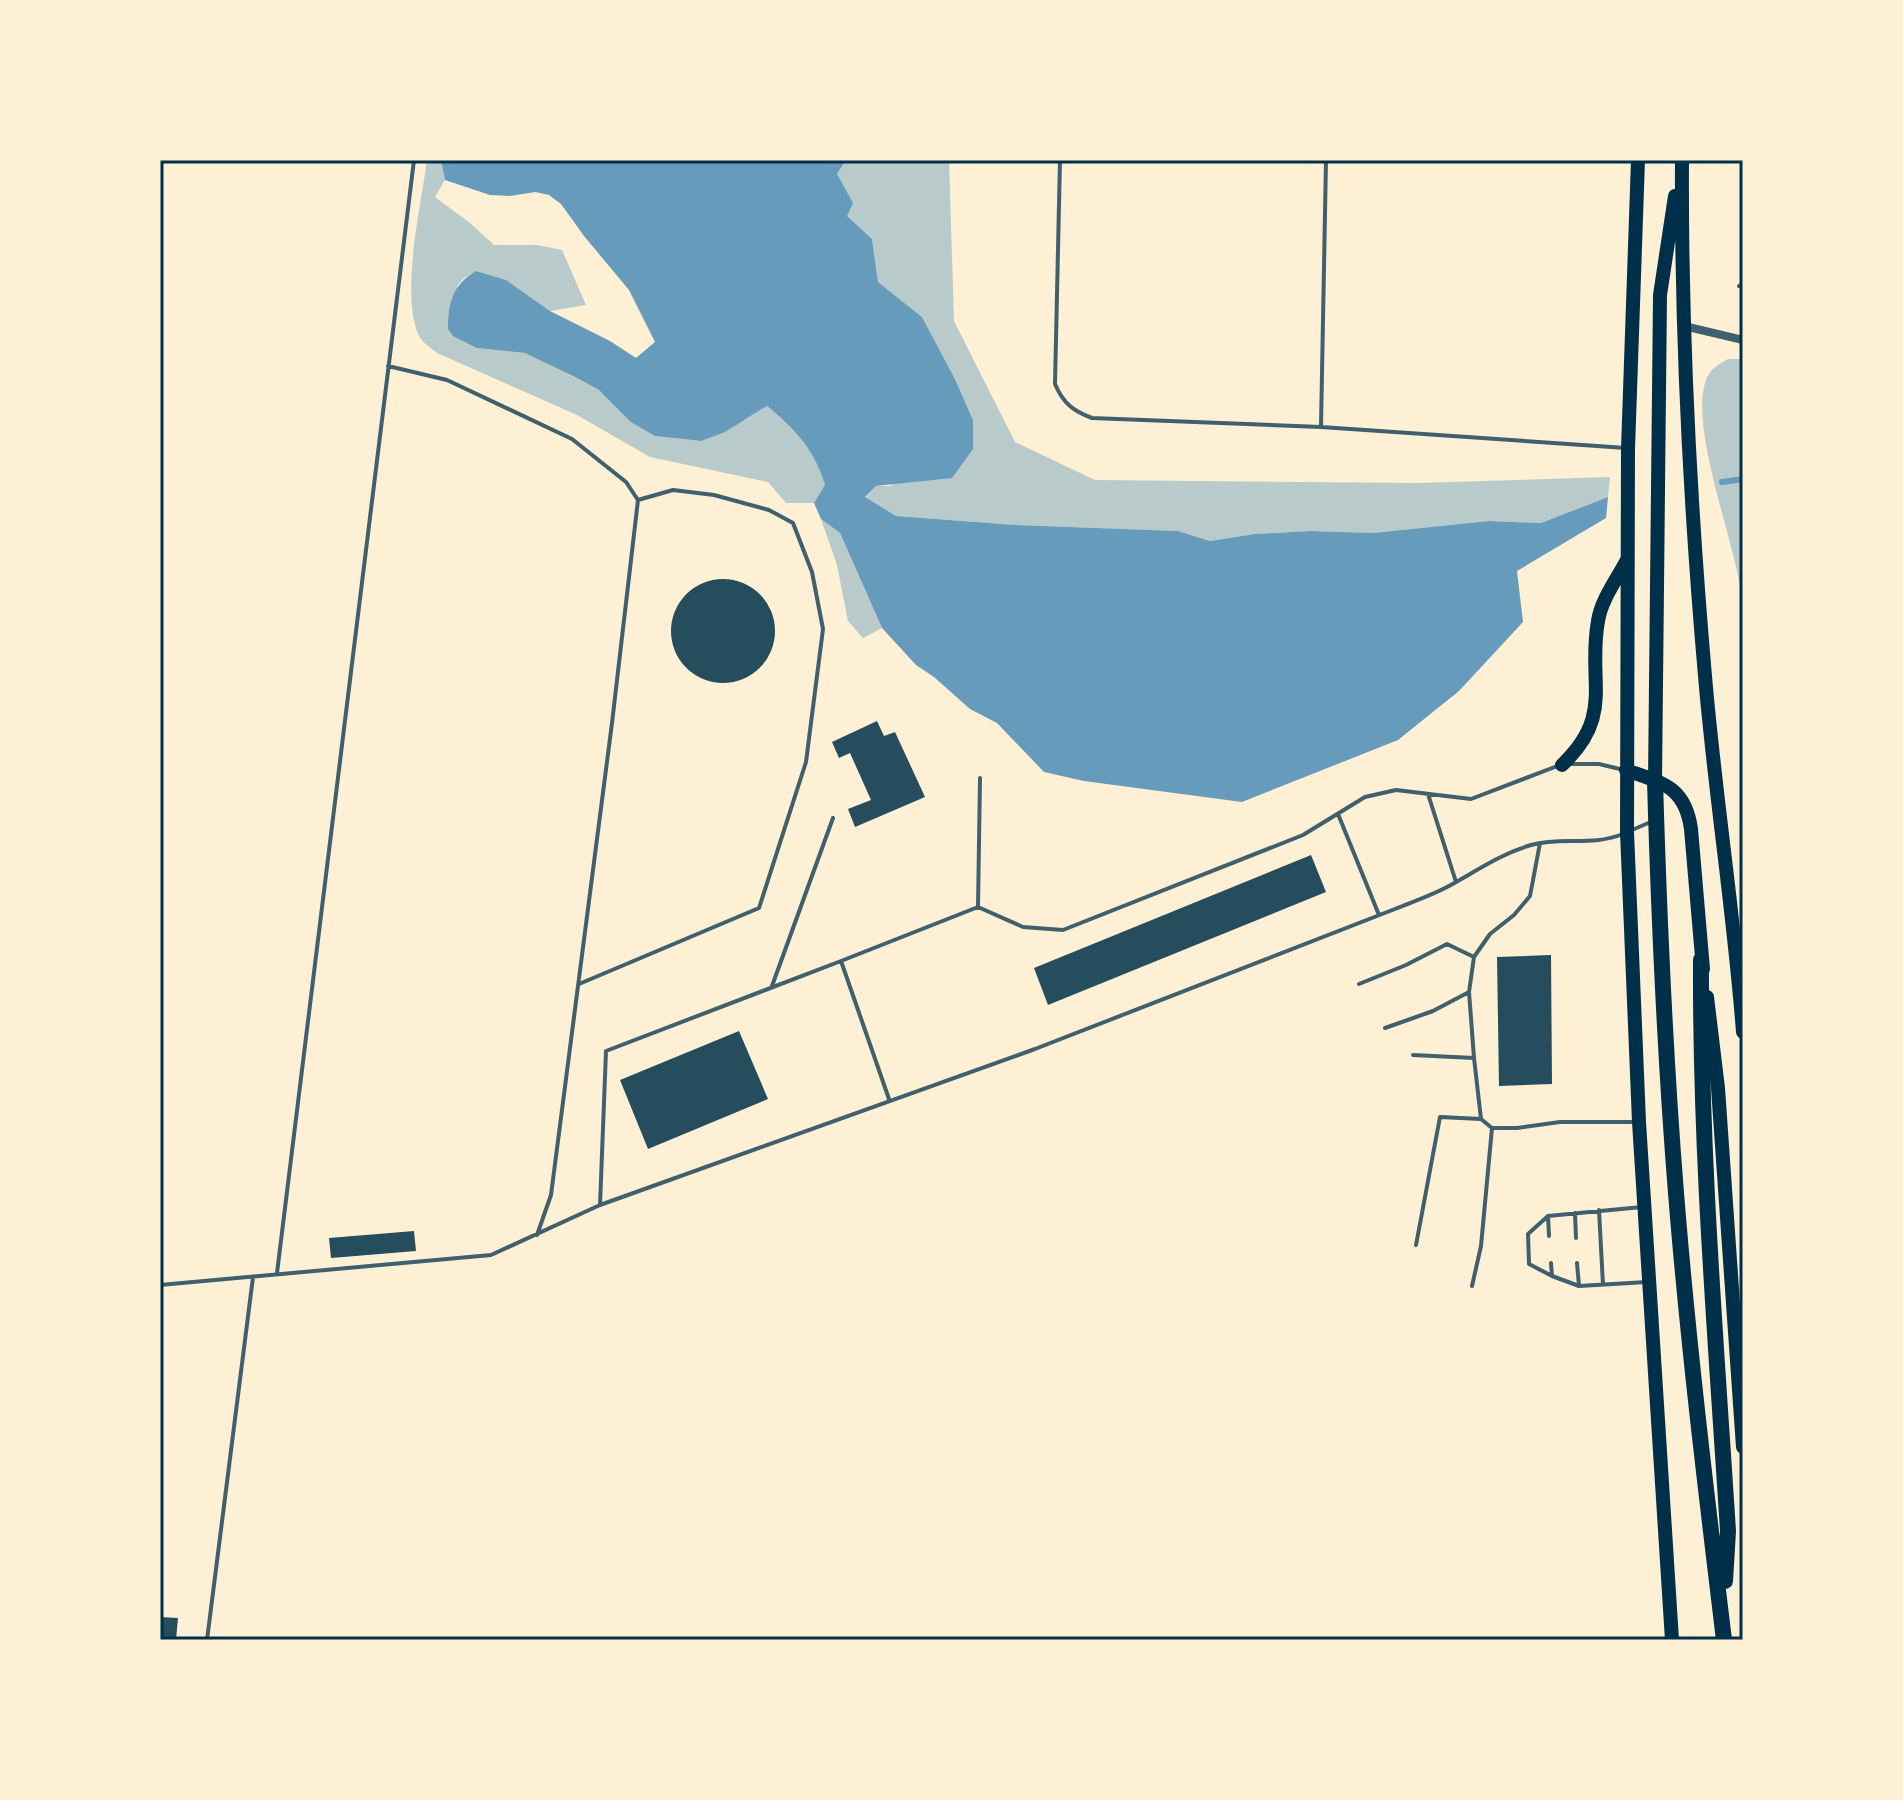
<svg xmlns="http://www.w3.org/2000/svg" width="1903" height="1800" font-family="'PT Sans Narrow',sans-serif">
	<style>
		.green { fill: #b9caca }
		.water { fill: #669bbc }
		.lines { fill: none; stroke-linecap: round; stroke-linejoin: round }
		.stream { stroke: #669bbc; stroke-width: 6 }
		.building { fill: #264d5e }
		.service { stroke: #3f606c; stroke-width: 4 }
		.minor { stroke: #3f606c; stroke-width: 8 }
		.trunk { stroke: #003049; stroke-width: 14 }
		.motorway { stroke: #003049; stroke-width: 16 }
		.neatline { fill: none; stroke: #003049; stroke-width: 3 }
	</style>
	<rect width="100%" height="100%" fill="#fdf0d5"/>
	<path class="green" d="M427,160h14l4,20 -10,17 35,26 24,22h43l25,5 24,55 -36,6 -44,-30 -30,-10 -12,7 -7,8 20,62 48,5 24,11 50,26 56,46 46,5 47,-23 19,-12c28,23 48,44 59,79l-12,18h-28l-18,-21 -118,-25 -73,-42 -140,-62c-6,-5 -14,-10 -18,-17 -19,-41 2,-130 8,-176z
		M846,160h103l5,161 61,121 80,38 323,3 192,-6 -2,20 -67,26 -52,-2 -116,12 -63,-2 -55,3 -45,7 -32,-10 -163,-6 -119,-9 -31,-18 11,-12h15l82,-66 -18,-41 -33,-62 -44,-35 -6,-43 -25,-23 -10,-42z
		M1728,359h15v270c-1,-12 0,-25 -2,-37 -7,-52 -52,-166 -35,-212 4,-11 13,-16 22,-21z
		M821,519l19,14 42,95 -19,10 -15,-17 -11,-56z"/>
	<path class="water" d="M441,160h405l-9,14 16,29 -6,13 25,23 6,43 44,35 33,62 18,41v29l-21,29 -76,8 -11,11 31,19 119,9 163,6 32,10 45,-7 55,-3 63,2 116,-12 52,2 67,-26 -2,21 -89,53 6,51 -64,69 -61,49 -156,62 -158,-21 -40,-9 -47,-49 -27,-14 -36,-32 -18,-12 -34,-37 -42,-95 -19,-14 -7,-16 11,-18c-10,-35 -30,-56 -58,-79l-42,26 -24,9 -46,-5 -24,-14 -32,-32 -26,-14 -48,-23 -48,-5 -24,-12 -5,-7c0,-26 5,-45 28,-58l30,9 44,31 60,30 26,17 19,-16 -26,-52 -45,-54 -23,-32 -12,-9 -14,-3 -25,4 -20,-1 -45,-15z"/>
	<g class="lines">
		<path class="stream" d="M1722,482l21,-3"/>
	</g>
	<path class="building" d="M671 631a52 52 0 1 1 104 0a52 52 0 1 1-104 0Z
		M877,721l7,15 11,-4 30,65 -70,30 -7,-18 23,-9 -21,-47 -11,5 -7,-16z
		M1311,855l15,37 -278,113 -14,-37z
		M1551,955l1,129 -53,2 -2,-129z
		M739,1031l29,68 -120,50 -28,-69z
		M414,1231l2,20 -85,7 -2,-20z
		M160,1617l18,1 -2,22h-16z"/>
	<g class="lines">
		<path class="service" d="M1060,160l-5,224c8,19 18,27 37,34l229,9 305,21
			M1739,286l4,-2
			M388,366l59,14 125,59 54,43 12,18 -26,223 -61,472 -14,40
			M1321,427l5,-267
			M1569,764h30l25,6
			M1428,794l28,88
			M1338,814l41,101
			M1632,830l21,-9
			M978,907l2,-129
			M579,984l180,-76 47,-146 17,-133 -11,-57 -19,-49 -24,-13 -55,-15 -41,-5 -35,10
			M1359,984l47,-19 41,-21 27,13 16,-23 24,-19 16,-19 10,-53
			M772,986l61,-168
			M1385,1028l48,-17 36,-19 5,-35
			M1413,1055l61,3 -5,-66
			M1474,1058l7,61 11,9h25l43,-6h76
			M889,1099l-48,-138 137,-54 45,20 40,3 240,-95 62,-38 31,-7 75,9 89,-34
			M600,1205l6,-154 235,-90
			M1599,1210l4,75
			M1575,1213l1,25
			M1548,1216l-20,18 1,30 23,12
			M1549,1236l-1,-20 94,-9
			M1416,1245l24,-128 41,2
			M1551,1263l1,13 27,10 68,-4
			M1577,1263l2,23
			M277,1273l137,-1113
			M160,1285l331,-30 109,-50 435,-156 360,-140c17,-7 35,-13 52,-22 28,-15 53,-33 84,-42 32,-9 59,2 92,-11
			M1472,1286l9,-40 11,-118
			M207,1640l46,-363"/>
		<path class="minor" d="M1684,326l59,14"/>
		<path class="trunk" d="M1638,160l-10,289 -1,383 12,290 33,518
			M1682,160c-1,172 8,344 23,516 10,119 29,237 38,356
			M1562,765c53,-50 25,-83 36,-144 3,-21 19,-42 29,-61
			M1626,770c36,13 59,16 65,59l12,140
			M1655,781l5,-486 15,-99
			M1707,997l11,91 25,359"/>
		<path class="motorway" d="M1655,781c4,138 10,275 21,412 12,150 30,298 48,447
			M1701,960c-1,191 15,381 27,571l-3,50"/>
	</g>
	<rect width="1903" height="1800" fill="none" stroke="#fdf0d5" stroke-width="324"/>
	<rect x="162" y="162" width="1579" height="1476" class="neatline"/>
</svg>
